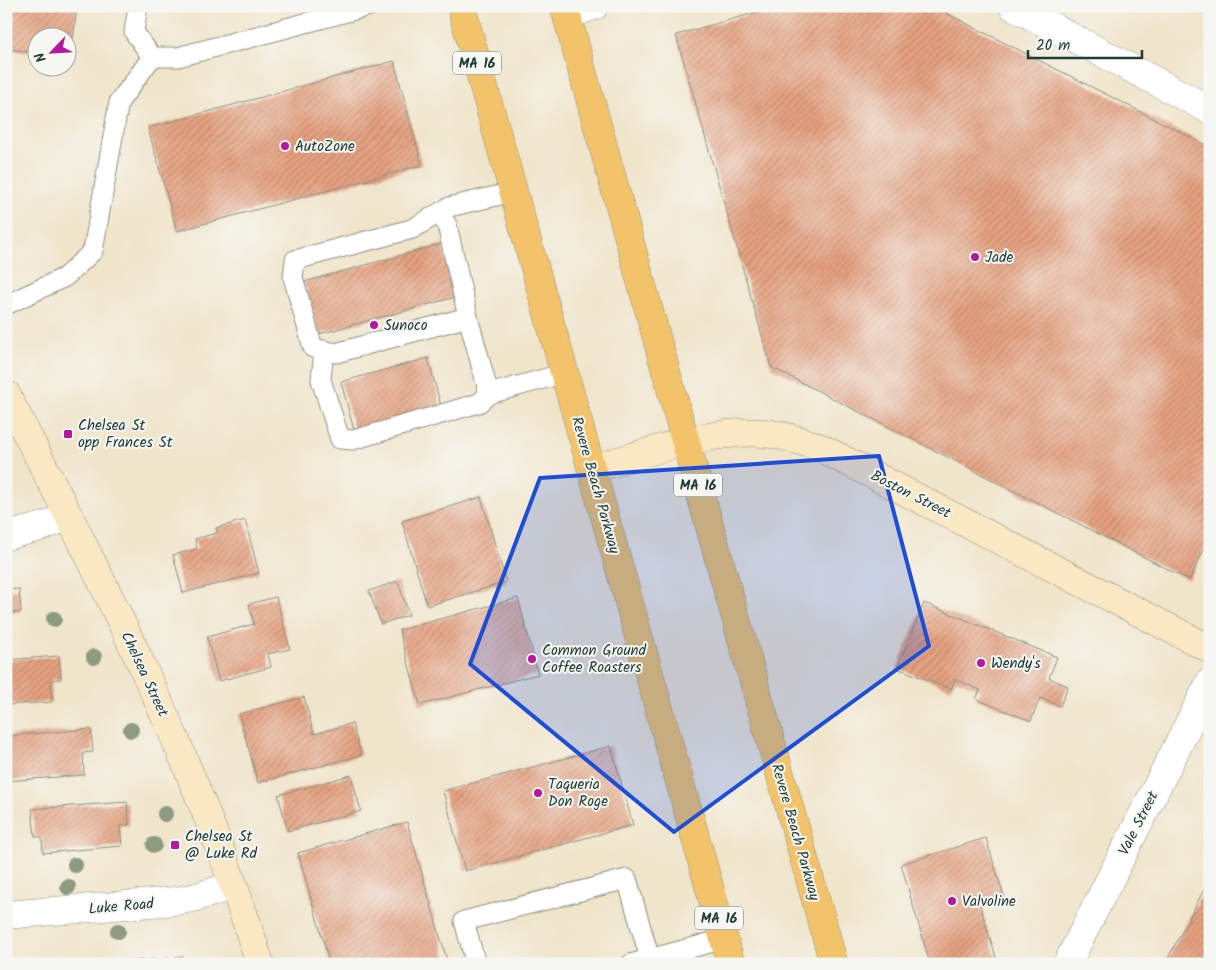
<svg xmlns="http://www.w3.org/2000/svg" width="1216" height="970" font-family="Kalam,sans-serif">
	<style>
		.building { fill: url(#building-hatch) }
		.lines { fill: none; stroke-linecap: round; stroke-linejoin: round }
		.lane-casing { stroke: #88907f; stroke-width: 21 }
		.street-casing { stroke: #88907f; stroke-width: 29 }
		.secondary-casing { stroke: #88907f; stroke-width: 29 }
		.highway-casing { stroke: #88907f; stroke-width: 29 }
		.lane { stroke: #fff; stroke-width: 19 }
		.street { stroke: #fff; stroke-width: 28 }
		.secondary { stroke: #fae7c3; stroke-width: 28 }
		.highway { stroke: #f2c36a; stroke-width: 28 }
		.tree { fill: #8e9b81 }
		.marked { fill: #1d4ed8; fill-opacity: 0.2; stroke: #1d4ed8; stroke-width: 4; stroke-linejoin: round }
		.poi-dot { fill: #b5179e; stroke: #f6f6f2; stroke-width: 2 }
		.labels { text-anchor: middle; stroke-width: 4; stroke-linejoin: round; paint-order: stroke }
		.shield { fill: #f6f6f2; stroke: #60746d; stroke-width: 1 }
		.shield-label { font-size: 14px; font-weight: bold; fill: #1f3d34 }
		.poi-label { font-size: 15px; fill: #1f3d34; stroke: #f6f6f2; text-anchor: start }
		.street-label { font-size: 15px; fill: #1f3d34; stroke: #f6f6f2 }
	</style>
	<defs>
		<pattern id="building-hatch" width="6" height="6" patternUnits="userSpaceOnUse" patternTransform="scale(1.25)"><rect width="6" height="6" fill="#e6a281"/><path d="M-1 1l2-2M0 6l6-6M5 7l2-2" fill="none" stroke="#ba856a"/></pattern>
	</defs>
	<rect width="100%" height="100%" fill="#f6f6f2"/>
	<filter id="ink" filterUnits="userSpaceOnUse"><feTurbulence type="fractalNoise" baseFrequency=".02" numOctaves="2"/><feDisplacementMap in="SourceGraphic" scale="10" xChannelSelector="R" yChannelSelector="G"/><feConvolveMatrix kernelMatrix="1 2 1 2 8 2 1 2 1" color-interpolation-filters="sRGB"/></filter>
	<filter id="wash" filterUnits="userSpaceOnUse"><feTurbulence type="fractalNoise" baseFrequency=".0096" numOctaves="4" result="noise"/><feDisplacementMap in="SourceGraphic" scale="20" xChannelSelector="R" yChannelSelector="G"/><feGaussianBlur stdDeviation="1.12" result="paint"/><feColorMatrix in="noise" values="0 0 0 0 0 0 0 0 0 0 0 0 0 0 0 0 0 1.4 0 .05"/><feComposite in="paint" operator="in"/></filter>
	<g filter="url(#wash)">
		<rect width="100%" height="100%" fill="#f0e4ca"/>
		<g id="blocks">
			<path class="building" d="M6,6h71l-6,51 -3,-1v-18h-30v15l-32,-4z
				M779,6h153l278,141v391l-21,42 -418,-213 -95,-332z
				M394,61l28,104 -245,66 -29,-103z
				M442,244l14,53 -137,37 -15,-52z
				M428,358l13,48 -87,24 -13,-48z
				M481,497l25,85 -79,24 -25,-85z
				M245,520l14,53 -76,20 -10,-38 24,-6 -2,-10 22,-6 -1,-5z
				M398,581l11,34 -28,9 -12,-33z
				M19,589l2,23 -11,1 2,22h-6v-45z
				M276,597l14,52 -22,5 3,13 -52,14 -12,-44 47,-13 -5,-20z
				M518,598l20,76 -118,31 -21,-75z
				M924,603l133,54 -8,21 19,8 -8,20 -20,-8 -9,23 -55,-22 4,-9 -25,-11 -4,10 -54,-21z
				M59,656l2,23 -10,1 1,22 -46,3v-45z
				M304,697l10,37 38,-11 9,32 -103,28 -19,-69z
				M91,729l2,23 -10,1 1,22 -78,6v-45z
				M611,746l22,79 -168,46 -22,-80z
				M351,775l10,36 -73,20 -10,-36z
				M127,802l2,23 -9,1 2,20 -79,7 -1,-16h-7l-3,-28z
				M407,822l41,142h-118l-32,-111z
				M986,838l18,59 -24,8 18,59h-68l-29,-100z
				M1210,878v86h-45z
				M183,957l1,7h-68v-2z"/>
		</g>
	</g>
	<g filter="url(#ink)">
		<use href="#blocks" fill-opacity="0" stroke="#88907f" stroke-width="1"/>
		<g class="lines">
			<defs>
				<path id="lane" d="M138,6l-4,26 18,25h26l191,-51
					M513,192l-64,15 -37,22 -117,31 -2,17 20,71 23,5 132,-36 21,77 76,-21
					M439,213l8,12 21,92
					M6,305l59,-28 28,-26 26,-149 33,-45
					M324,350l-3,30 19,59 13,1 126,-37 10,-9
					M476,964l-12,-43 163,-42 23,80
					M631,964l93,-25"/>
				<path id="street" d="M1013,6l197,104
					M567,15l27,-9
					M6,536l38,-10 25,-10
					M6,915l169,-14 18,-3 40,-12
					M1067,964l143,-282"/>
				<path id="secondary" d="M6,394c96,185 192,371 254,570
					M592,469c52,-15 120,-41 173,-36 19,2 38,8 56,15l389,201"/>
				<path id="highway" d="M461,6l270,958
					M564,6l122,437 148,521"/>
			</defs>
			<use href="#lane" class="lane-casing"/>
			<use href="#street" class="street-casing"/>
			<use href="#secondary" class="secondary-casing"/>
			<use href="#highway" class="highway-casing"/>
			<use href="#lane" class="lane"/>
			<use href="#street" class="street"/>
			<use href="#secondary" class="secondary"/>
			<use href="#highway" class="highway"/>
		</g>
		<g class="tree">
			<circle cx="54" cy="619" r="8"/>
			<circle cx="94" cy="657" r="8"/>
			<circle cx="131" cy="730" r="8"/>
			<circle cx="165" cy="814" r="8"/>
			<circle cx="154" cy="845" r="8"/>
			<circle cx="75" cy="865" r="8"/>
			<circle cx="68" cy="887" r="8"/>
			<circle cx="118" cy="931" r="8"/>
		</g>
	</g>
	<path class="marked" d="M879,456l50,190 -255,186 -204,-168 70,-186z"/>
	<g class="poi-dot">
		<circle cx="285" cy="146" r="5"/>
		<circle cx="975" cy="257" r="5"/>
		<circle cx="374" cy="325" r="5"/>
		<rect x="63" y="429" width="10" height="10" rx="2.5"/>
		<circle cx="532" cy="659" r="5"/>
		<circle cx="981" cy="663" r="5"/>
		<circle cx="538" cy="793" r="5"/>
		<rect x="170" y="840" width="10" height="10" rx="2.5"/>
		<circle cx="952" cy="901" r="5"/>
	</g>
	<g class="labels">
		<g class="shield">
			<rect x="453" y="51.5" width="48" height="23" rx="4"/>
			<rect x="674" y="473.5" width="48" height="23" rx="4"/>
			<rect x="695" y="906.5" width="48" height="23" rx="4"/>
		</g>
		<g class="shield-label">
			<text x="477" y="68">MA 16</text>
			<text x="698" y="490">MA 16</text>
			<text x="719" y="923">MA 16</text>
		</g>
		<g class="poi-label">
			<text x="295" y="151">AutoZone</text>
			<text x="985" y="262">Jade</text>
			<text x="384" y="330">Sunoco</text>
			<text x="78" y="430">Chelsea St<tspan x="78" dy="17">opp Frances St</tspan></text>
			<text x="542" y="655">Common Ground<tspan x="542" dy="17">Coffee Roasters</tspan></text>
			<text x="991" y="668">Wendy's</text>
			<text x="548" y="789">Taqueria<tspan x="548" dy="17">Don Roge</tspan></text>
			<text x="185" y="841">Chelsea St<tspan x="185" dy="17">@ Luke Rd</tspan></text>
			<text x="962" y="906">Valvoline</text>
		</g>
		<g class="street-label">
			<text transform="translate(596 485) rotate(74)" y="5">Revere Beach Parkway</text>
			<text transform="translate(911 494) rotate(27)" y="5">Boston Street</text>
			<text transform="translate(145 674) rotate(65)" y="5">Chelsea Street</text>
			<text transform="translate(1138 823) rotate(-63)" y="5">Vale Street</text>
			<text transform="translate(796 832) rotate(74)" y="5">Revere Beach Parkway</text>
			<text transform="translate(121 906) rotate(-5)" y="5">Luke Road</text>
		</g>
	</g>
	<rect width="1216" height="970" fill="none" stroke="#f6f6f2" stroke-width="25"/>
	<g transform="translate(52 52) rotate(245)"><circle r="24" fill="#f6f6f2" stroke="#a0aca6"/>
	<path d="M0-4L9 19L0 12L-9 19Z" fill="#b5179e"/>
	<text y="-8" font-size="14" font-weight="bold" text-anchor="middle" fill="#1f3d34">N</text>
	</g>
	<path d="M1028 50v8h114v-8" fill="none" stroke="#1f3d34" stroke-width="2.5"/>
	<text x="1036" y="50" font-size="15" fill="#1f3d34" stroke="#f6f6f2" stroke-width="4" paint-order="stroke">20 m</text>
</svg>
